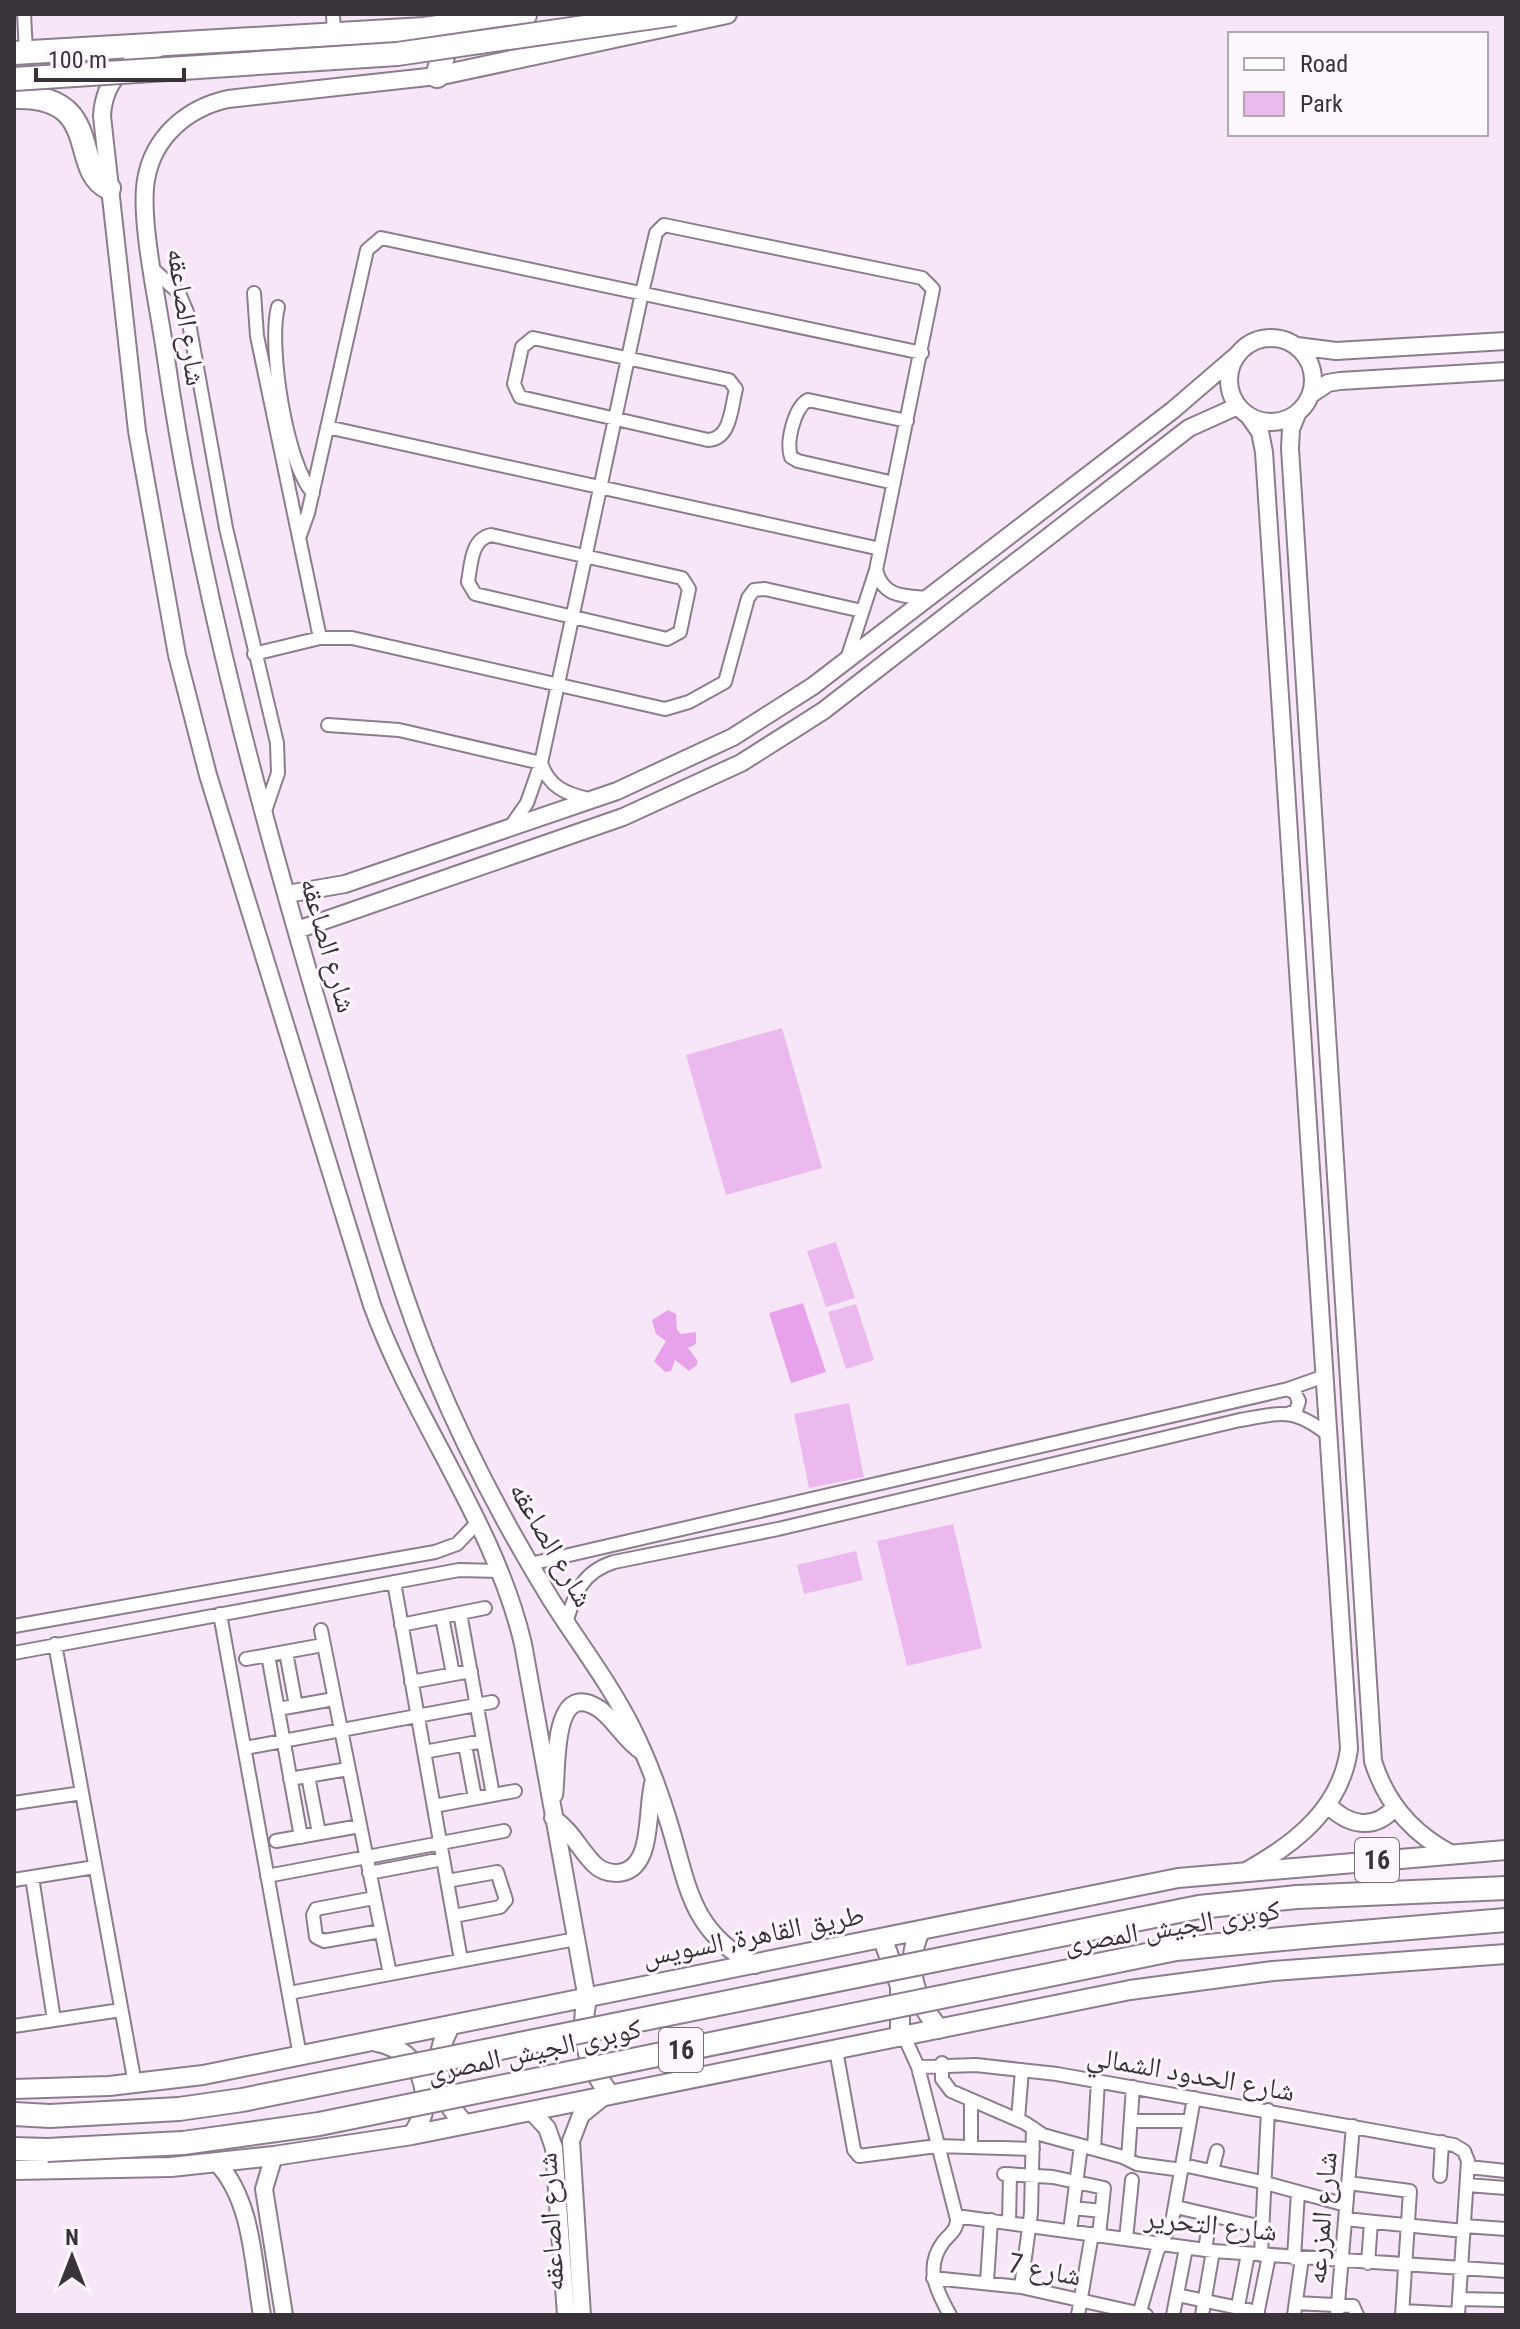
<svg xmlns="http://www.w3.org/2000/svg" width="1520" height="2329" font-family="'Roboto Condensed','Noto Naskh Arabic',sans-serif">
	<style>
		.green { fill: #ecb9ef }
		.water { fill: #e8a2ec }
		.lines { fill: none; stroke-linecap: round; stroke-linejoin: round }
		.street-casing { stroke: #8c7d8c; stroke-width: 16 }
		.secondary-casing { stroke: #8c7d8c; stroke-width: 20 }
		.primary-casing { stroke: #8c7d8c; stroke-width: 22 }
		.highway-casing { stroke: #8c7d8c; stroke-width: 26 }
		.street { stroke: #fff; stroke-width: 12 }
		.secondary { stroke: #fff; stroke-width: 16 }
		.primary { stroke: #fff; stroke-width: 18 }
		.highway { stroke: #fff; stroke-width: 22 }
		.highway-bridge-casing { stroke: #8c7d8c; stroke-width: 26; stroke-linecap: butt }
		.highway-bridge { stroke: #fff; stroke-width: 22 }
		.labels { text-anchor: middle; stroke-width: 6; stroke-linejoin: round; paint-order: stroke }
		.shield { fill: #fef7fe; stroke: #746d74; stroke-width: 2 }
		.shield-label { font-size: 26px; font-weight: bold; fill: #393239 }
		.street-label { font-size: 28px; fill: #393239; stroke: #fef7fe }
	</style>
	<rect width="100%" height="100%" fill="#f7e6f7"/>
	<path class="green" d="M782,1028l40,140 -96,27 -40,-140z
		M836,1242l19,56 -29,9 -19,-56z
		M856,1304l18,56 -28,9 -18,-57z
		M849,1403l15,74 -55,11 -15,-74z
		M953,1524l29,124 -75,18 -30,-125z
		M856,1551l7,29 -59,14 -7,-29z"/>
	<path class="water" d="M803,1303l23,69 -35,11 -22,-70z
		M668,1310l8,4 1,16 4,4 15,-2v12l-8,4 9,12v5l-8,6 -14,-11 -4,11 -6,1 -11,-11 12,-20 -10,-7 -4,-14z"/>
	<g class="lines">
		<defs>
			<path id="street" d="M24,14l2,38
				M333,14l1,21
				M154,270l25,23 8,19 39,216 51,215 1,30 -13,38
				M254,293l3,43 63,302
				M278,307c-10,38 8,157 35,186
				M533,338l196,42 7,9c-5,19 -5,50 -28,51l-188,-43 -6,-13 8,-37z
				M327,427l549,121
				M894,483l-96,-22 -7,-4c-5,-15 3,-49 17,-57l99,21
				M491,535l191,43 7,11 -9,43 -13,7 -192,-45 -7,-12c3,-17 3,-43 23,-47z
				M299,538l9,-25 59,-263 14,-12 541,115
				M876,570c7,27 27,26 51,28
				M254,654l66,-16h32l313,71 24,-7 36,-20 23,-84 6,-8 11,-1 97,22
				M328,725l71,5 142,33
				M541,763c8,24 25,31 48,36
				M511,826l16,-23 14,-40 101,-470 14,-60 8,-8 258,53 11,11 -57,281 -29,89
				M1288,1389l7,4 4,8 -3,10 -6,2
				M530,1564l758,-175 37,-13
				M394,1582l67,378
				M460,1613l33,182
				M220,1614l80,442
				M442,1617l11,57
				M566,1623c9,-30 16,-51 48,-61l164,-33 462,-109c40,-7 53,-13 87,14
				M401,1625l84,-17
				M14,1626l421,-74 22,-8 20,-21
				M321,1630l69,344
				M55,1644l80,440
				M286,1652l10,54
				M14,1653l445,-83 41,1
				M268,1655l33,182
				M246,1659l77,-14
				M411,1682l60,-11
				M278,1709l56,-10
				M465,1745l10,53
				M245,1748l247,-46
				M424,1752l59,-11
				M308,1776l11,57
				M290,1779l58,-10
				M14,1803l68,-10
				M434,1806l81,-15
				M276,1841l84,-15
				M369,1873l74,-14
				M267,1876l237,-45
				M32,1877l22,143
				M14,1880l81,-13
				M447,1881l50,-9 9,28 -6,7 -46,9
				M374,1898l-58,11 -3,6 3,22 8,4 57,-10
				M289,1993l287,-54
				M14,2026l107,-16
				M904,2036l14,31 39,152c0,11 -6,14 -13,22 -20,26 -8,49 6,74
				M836,2050l18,100 5,6 78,-10 96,3
				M942,2063v16l9,12 74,32 18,12 80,22 14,7 45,6
				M918,2067l58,-2 81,9 397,71 10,6 4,10 -10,154
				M1018,2119l4,-49
				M1131,2121h59
				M971,2147v-47
				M1094,2149l4,-68
				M1128,2159l5,-72
				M1183,2165l79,17 84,23
				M1468,2167l38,4
				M1212,2171l5,-20
				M1004,2174l49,3 51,11 -5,47
				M1440,2176l2,-34
				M1348,2183l62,8 -8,124
				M1467,2185l39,3
				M1176,2207l86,20
				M1073,2208l29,3
				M956,2216l257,35 293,20
				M1345,2219l119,12
				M1009,2223l1,-49
				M1464,2226l42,3
				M1070,2231l11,-85
				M1126,2239l6,-59
				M1205,2250l5,-33
				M1261,2255l7,-145
				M1294,2258l4,-66
				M1368,2263l3,-41
				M933,2278l88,9 125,28
				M987,2282l4,-62
				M1021,2287l10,-74 2,-85
				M1177,2295l81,17
				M1459,2299l47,1
				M1296,2303l57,3 4,9
				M1238,2306l10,-52
				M1403,2311l55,3
				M1078,2315l14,-81
				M1139,2315l18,-63 15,-30 22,-124
				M1173,2315l13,-67
				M1202,2315l11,-64
				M1257,2315l12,-59
				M1294,2315l8,-57
				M1337,2315l16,-189"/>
			<path id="secondary" d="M159,48c-32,14 -55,30 -57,68l35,315 40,224 31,120 164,530c43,118 123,219 151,339l64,355
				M437,76l-209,23c-41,9 -75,38 -82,81 -7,41 13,127 19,172 34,236 98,469 166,697 32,107 59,218 102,322 32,77 73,155 117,227 27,43 59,84 82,130 15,30 27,62 37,95 19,62 21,109 86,142
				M1229 380a42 42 0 1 1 84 0a42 42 0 1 1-84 0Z
				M1297,346l39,5 170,-10
				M1310,395l18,-12 12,-2 166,-10
				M1298,412l-7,17 -1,19 83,1313c13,42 39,72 77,92
				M287,894l58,-10 272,-93 116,-54 80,-51 360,-276 64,-55
				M297,930l326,-113 118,-54 82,-52 366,-283 49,-22
				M554,1795c4,-22 -4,-117 44,-87 16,10 26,32 45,44
				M1328,1805c20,20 46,27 67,2
				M553,1818c19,13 26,31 41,46 6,6 14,9 22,9 40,-1 29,-65 38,-93
				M1248,1870c48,-27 93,-62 101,-121l-85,-1297 -4,-20 -12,-17
				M531,2111l16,17 7,20 12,167
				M274,2156l-10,33 20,126
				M217,2163c36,38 36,102 45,152
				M582,2315l-11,-174 10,-26 21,-17"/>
			<path id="primary" d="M437,76l290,-62
				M919,1933c-15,37 -4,66 20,96
				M883,1940l17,46v51
				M587,1999c-8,35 0,66 22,94
				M450,2026c-19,35 -13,71 15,98
				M377,2042c45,9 62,56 35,93
				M14,2089l95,-3 94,-11 975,-197 328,-28
				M14,2170l157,-3 103,-11 138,-21 718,-145 143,-19 233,-17"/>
			<path id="highway" d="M433,34l11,19 -7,23
				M14,53l410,-24 101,-14
				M14,97c91,-3 55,73 95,91
				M1297,1897l209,-9
				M1314,1936l192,-16
				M14,2114l36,2
				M14,2149l33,1"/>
		</defs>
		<use href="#street" class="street-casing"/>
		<use href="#secondary" class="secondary-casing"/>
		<use href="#primary" class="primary-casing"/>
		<use href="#highway" class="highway-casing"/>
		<use href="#street" class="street"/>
		<use href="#secondary" class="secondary"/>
		<use href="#primary" class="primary"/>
		<use href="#highway" class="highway"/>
		<defs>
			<path id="highway-bridge" d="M14,79l383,-25 278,-40
				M50,2116l129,-7 63,-9 957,-193 98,-10
				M47,2150l136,-7 136,-19 857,-175 138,-13"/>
		</defs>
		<use href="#highway-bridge" class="highway-bridge-casing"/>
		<use href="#highway-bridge" class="highway-bridge"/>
	</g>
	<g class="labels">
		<g class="shield">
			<rect x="1355" y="1838" width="44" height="44" rx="6"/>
			<rect x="659" y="2028" width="44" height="44" rx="6"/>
		</g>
		<g class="shield-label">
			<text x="1377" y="1869">16</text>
			<text x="681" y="2059">16</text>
		</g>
		<g class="street-label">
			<text transform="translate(187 317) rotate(82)" y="10">شارع الصاعقه</text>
			<text transform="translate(329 945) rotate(74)" y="10">شارع الصاعقه</text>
			<text transform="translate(552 1544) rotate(60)" y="10">شارع الصاعقه</text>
			<text transform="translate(1172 1926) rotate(-9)" y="10">كوبرى الجيش المصرى</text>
			<text transform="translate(753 1935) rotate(-11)" y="10">طريق القاهرة, السويس</text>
			<text transform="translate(534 2050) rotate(-12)" y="10">كوبرى الجيش المصرى</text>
			<text transform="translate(1191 2073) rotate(10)" y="10">شارع الحدود الشمالي</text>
			<text transform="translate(1321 2218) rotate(-85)" y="10">شارع المزرعه</text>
			<text transform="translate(550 2222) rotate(-93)" y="10">شارع الصاعقه</text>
			<text transform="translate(1211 2224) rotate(6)" y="10">شارع التحرير</text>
			<text transform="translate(1045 2269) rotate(11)" y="10">شارع 7</text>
		</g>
	</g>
	<rect width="1520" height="2329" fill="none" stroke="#393239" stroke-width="32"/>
	<rect x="1228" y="32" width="260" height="104" fill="#fef7fe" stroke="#afa8af" stroke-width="2"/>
	<rect x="1244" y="58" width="40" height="12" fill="#ffffff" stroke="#afa8af" stroke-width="2"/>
	<text x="1300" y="72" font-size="24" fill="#393239">Road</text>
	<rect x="1244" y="92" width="40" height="24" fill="#ecb9ef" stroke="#afa8af" stroke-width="2"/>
	<text x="1300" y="112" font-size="24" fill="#393239">Park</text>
	<g transform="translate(72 2257)" stroke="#fef7fe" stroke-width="6" paint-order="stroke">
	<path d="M0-6L14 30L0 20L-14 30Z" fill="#393239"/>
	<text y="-12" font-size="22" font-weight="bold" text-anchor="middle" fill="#393239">N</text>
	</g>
	<path d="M36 68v12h148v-12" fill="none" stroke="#393239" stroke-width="4"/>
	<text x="48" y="68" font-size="24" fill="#393239" stroke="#fef7fe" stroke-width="6" paint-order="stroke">100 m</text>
</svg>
